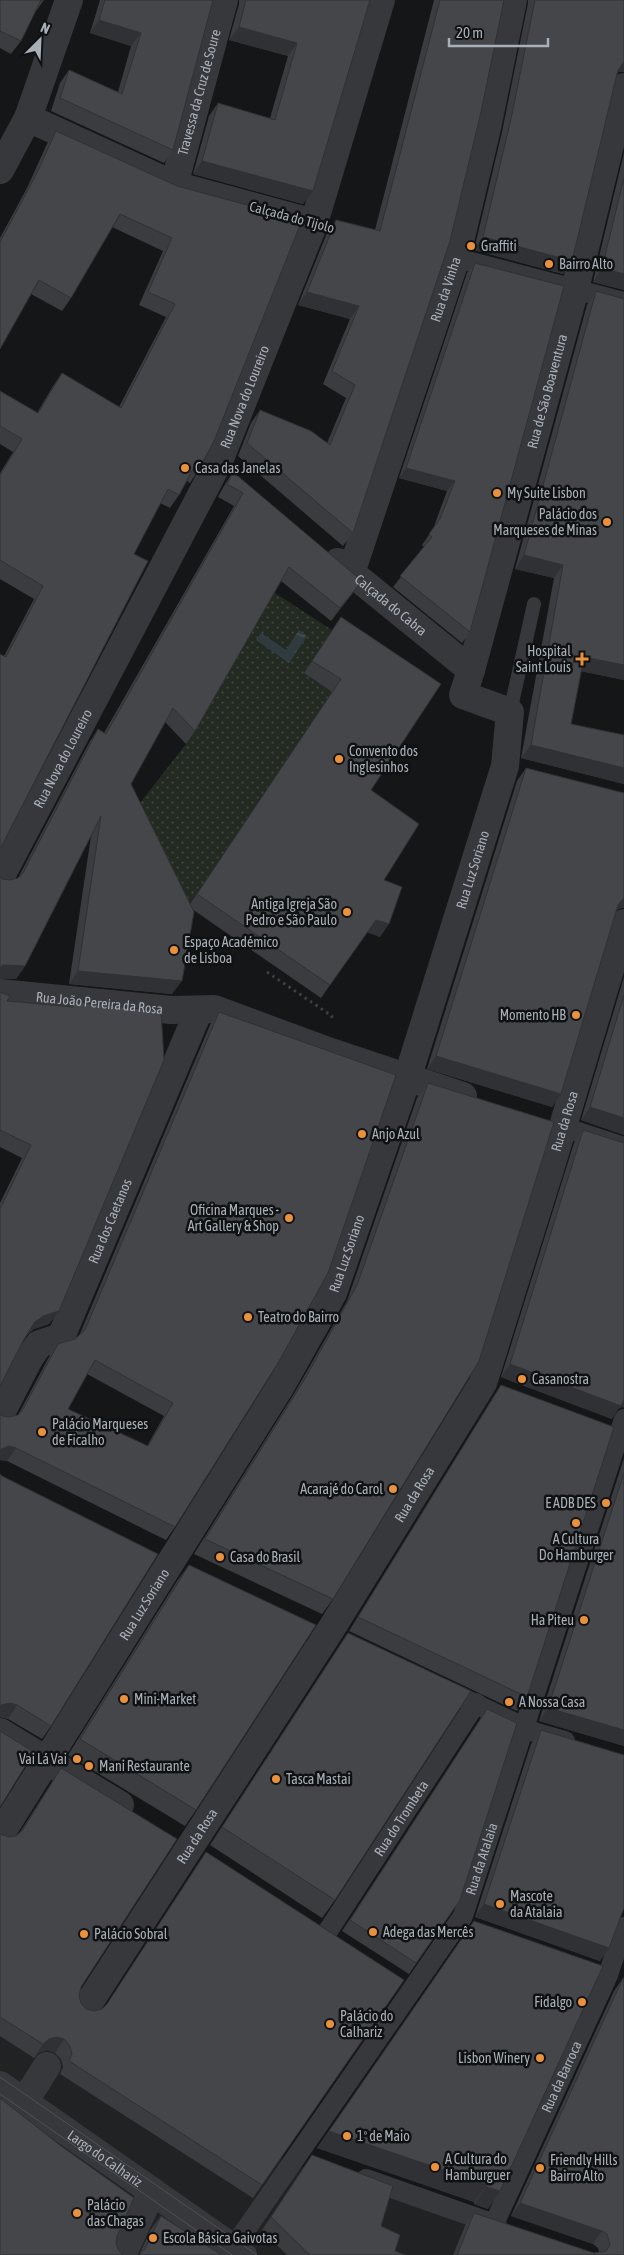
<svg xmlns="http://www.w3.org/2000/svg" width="624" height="2255" font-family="'Asap Condensed',sans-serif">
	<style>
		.built { fill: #212224 }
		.grass { fill: url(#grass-dots) }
		.water { fill: url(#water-ripples) }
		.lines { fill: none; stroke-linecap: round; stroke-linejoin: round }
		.path { stroke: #3d3f43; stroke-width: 3; stroke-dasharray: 2.5 4; stroke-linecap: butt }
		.service { stroke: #37383c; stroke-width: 14 }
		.pedestrian { stroke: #37383c; stroke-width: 20 }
		.minor { stroke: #37383c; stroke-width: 28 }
		.tertiary { stroke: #37383c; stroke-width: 28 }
		.tram { stroke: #4e5155; stroke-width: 1 }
		.wall { fill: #3a3c40; fill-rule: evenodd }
		.shaded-wall { fill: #303134 }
		.building { fill: #44464a; stroke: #303134; fill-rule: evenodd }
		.poi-dot { fill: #e9913c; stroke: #101112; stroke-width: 2 }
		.labels { text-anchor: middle; stroke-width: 5; stroke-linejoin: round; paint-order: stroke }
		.street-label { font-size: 14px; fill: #a8afb7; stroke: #101112 }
		.poi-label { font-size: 14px; fill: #a8afb7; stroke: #101112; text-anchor: start }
	</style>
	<defs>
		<pattern id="grass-dots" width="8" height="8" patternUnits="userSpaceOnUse" patternTransform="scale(1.25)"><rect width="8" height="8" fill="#222a22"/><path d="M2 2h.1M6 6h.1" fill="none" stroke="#3f4640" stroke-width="1.8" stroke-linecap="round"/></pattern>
		<pattern id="water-ripples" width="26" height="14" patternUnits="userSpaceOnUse" patternTransform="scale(1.25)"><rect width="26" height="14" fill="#2f3b3f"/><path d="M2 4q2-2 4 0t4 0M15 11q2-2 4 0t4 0" fill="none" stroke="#4a5558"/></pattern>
	</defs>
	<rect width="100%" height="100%" fill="#151617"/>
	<path class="built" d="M0,1962l288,200 275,93h-526l-37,-30z"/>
	<path class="grass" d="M272,591l60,39 -28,43 28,19 -144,215 -59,-90 57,-73z"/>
	<path class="water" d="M299,630l8,6 -18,27 -33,-23 5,-7 25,17z"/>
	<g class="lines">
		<path class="path" d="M229,962l7,-26
			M267,972l65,44 -1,4"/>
		<path class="service" d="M510,712l24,-108"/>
		<g class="pedestrian">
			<path d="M456,258l168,44"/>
			<path d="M563,1127l61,20"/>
			<path d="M442,1688l92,44 31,9"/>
			<path id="s1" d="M326,1934l150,-231"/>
			<path d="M366,2179l131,46"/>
			<path id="s2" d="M494,2224l114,-249 16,-48"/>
			<path id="s3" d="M233,2248l230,-332 161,-497"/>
		</g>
		<g class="minor">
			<path d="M28,118l146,67 140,38"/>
			<path d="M0,170l28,-52 41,-118"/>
			<path id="s4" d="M174,185l50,-185"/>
			<path id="s5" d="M338,562l133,108"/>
			<path id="s6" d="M351,573l105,-315 31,-130 26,-128"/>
			<path id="s7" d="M0,878l219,-417 95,-238 67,-223"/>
			<path id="s8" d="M0,993l171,17 43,-1 111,41 138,46"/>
			<path id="s9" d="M0,1415l29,-56 10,-15 22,-7 138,-327"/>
			<path d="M0,1732l120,73"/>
			<path id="s10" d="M0,1835l282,-451 51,-91 74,-214 98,-313 5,-54 -47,-17 8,-25 104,-381 49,-202"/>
			<path id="s11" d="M85,2009l248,-383 150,-243 68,-217 73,-243"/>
			<path d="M24,2102l23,-36"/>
			<path d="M122,2255l30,-64"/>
		</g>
		<path class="tertiary" id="s12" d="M0,2085l243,170"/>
		<path class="tram" d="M0,2077l257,178
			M0,2094l232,161"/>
	</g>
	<path class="wall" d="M0,0h44l-10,14 -13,27 -10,13 -11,-6z
		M100,0h113l-40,150 -9,13 -113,-52 9,-28 9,-13 49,22 13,-46 -41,-13z
		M239,0h131l-57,191 -10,13 -110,-30 16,-58 9,-13 52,15 18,-62 -59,-16 10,-36z
		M434,0h70l-151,533 -10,13 -105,-90 13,-33 9,-13 67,33 19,-45 -23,-14 27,-65 -52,-14 29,-72 9,-13 39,10z
		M528,0h96v72h-5l-2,1 -45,188 -9,13 -89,-24 28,-118 26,-129z
		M56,131l121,55 22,283 -9,14 -3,-2 -8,14 -9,13 -10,-5 -26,51 -134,295 4,-193 30,-57 -34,-20v-106l13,-21 -13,-8v-53l37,22 16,-27 9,-13 57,34 47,-90 -27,-12 24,-54 -51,-24 -41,71 -9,13 -31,-17 -31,55v-111l27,-50 20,-44z
		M624,153v137l-31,-8z
		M475,263l-5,369 -8,11 -69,-56 31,-40 -2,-2 11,-16 14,-38 -48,-13 68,-205z
		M596,291l28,389 -43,-9 -10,53 53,11v49l-103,-26 33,-180 -39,-9 72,-264z
		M233,472l119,122 -21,27 -50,-40 -86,150 -9,13 -21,-22 -34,62 59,120 142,-212 -28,-19 37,-56 30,173 13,90 -4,57 -13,-5 -46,66 -129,-89 -20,85 -103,-10 22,-148 -66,130 -9,13h-16v-102l2,2 8,1 8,-2 71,-135 9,-14 6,4 130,-227 -16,-9 6,-11z
		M526,768l95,140 -4,2 -56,184 -9,13 -125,-38 90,-288z
		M624,977v158l-43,-15z
		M0,992l7,9 63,6 4,-5 -15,309 -10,13 -15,5 -7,6 -27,51v-183l22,-45 -22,-11z
		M219,1012l-44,515 -9,13 -159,-79 -7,-1v-46l2,2 8,1 8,-2 31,-58 9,-13 17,-5 4,-3 131,-311zM87,1374l77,42 -17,30 -79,-37z
		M428,1083l-95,516 -11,15 -128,-60 101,-162 52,-91 70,-203z
		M583,1130l39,277 -4,2 -6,10 -111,-42 73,-234z
		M501,1385l26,312 -10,14 -168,-80 143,-232z
		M624,1458v288l-85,-25z
		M0,1474l51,252 -9,13 -34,-20 -8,-2z
		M189,1565l7,245 -11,16 -117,-71 109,-174z
		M348,1633l-13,267 -13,18 -112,-73 126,-194z
		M487,1709l-27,191 -51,74 -67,-43z
		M541,1730l80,186 -21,45 -125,-44 56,-173z
		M61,1768l20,219 -2,9 2,7 5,6 8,2 8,-2 4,-3 100,-154 198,128 -151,218 -193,-124 3,-7 -2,-8 -6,-6 -7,-3 -8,2 -6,6 -34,-22v-202l9,3 7,-1 4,-4 32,-50z
		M474,1921l26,270 -12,18 -14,-5v-2l-157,-54z
		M623,1978l1,277h-171l12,-29 9,-13 120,40 5,-1 -1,-4 -5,-4 -82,-28 103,-225z
		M312,2155l69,71 14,25 11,4h-119l-25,-25z
		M161,2216l59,39h-81l12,-26z"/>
	<path class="shaded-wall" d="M99,20l42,13 -10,13 -41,-13z
		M239,27l58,16 -9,13 -59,-16z
		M624,62v10h-5l-7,5 10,-13z
		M202,161l111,30 -10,13 -110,-30z
		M483,237l89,24 -9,13 -89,-24z
		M602,268l22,6v16l-31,-8z
		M307,292l52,14 -9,13 -52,-14z
		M406,468l49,13 -8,10 -48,-13z
		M524,555l39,10 -9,13 -39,-9z
		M362,581l-10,13 -21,27 9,-13z
		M584,657l40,8v15l-49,-10z
		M531,745l93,23v16l-103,-26z
		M623,898h1v10h-3l-7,3z
		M376,920l13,4 -9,13 -13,-5z
		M3,965l22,1 -9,13h-16v-11z
		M78,971l104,10 -10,13 -103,-10z
		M436,1056l125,38 -9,13 -125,-38z
		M590,1107l34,11v17l-43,-15z
		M59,1311l-10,13 -15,5 -8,6 9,-13 8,-6z
		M510,1364l114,35v9l-2,-1 -4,2 -6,10 -111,-42z
		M9,1446l7,2 -9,13 -7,-1v-10l1,-1z
		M10,1703l7,2 -9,14 -8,-2v-10l1,-2z
		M548,1708l76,22v16l-85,-25z
		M484,1904l125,44 -9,13 -125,-44z
		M57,2037l7,2 -9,14 -7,-3 -8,2 -6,6 9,-14 6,-5z
		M329,2131l158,54 -13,17 -157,-54z
		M486,2187l14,4 -12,18 -14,-5z
		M520,2203l82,28 -9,13 -82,-28z"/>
	<path class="building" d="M0,0h44l-1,1 -2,-1 -20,41 -21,-10z
		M105,0h108l-40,150 -113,-52 9,-28 53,24 19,-61 -42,-13z
		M246,0h124l-57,191 -111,-30 16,-58 57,17 22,-77 -58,-16z
		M440,0h64l-23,112 -31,129 -97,292 -106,-90 13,-33 51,21 19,14 25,-60 -23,-14 27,-65 -52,-14 29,-72 44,11z
		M535,0h89v62l-2,2 -4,6 -46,191 -89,-24 28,-118z
		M56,131l121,55 125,34 -88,221 -15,28 -5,-2 -15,28 -11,-6 -34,65 14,7 -148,288v-195l6,3 37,-71 -43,-26v-85l22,-36 -22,-13v-35l38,22 24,-40 59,35 54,-104 -27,-12 24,-54 -52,-24 -49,84 -32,-18 -39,69v-107l36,-67z
		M624,178v96l-22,-6z
		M475,263l89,23 -94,346 -70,-56 32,-39 -3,-3 11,-15 15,-38 -49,-13z
		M596,291l28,8v366l-40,-8 -13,67 53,11v33l-93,-23 32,-180 -39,-10z
		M233,472l129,109 -22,27 -51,-41 -94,164 -22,-23 -42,76 63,128 -12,69 -104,-10 23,-155 -76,150 -22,-1 -3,3v-91l2,2 8,1 8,-2 5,-5 75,-144 8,5 137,-241 -16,-9z
		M341,617l100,67 -70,106 48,34 -35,56 18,7 -13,37 -13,-4 -46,65 -133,-91 144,-215 -29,-18z
		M526,768l98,25v105l-6,7 -57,189 -125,-38z
		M0,992l10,4 -3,5 66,6 1,-5 87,9 3,49 -105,251 -16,5 -8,6 -11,17 -24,47v-177l31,-64 -31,-15z
		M624,995v123l-34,-11z
		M219,1012l177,63 -68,198 -50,90 -103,164 -159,-79 -7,-2 -8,3 -1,1v-36l2,2 8,1 8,-2 5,-6 35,-65 17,-5 10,-9zM95,1360l78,43 -25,43 -80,-37z
		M428,1083l126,39 -75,239 -146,238 -128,-60 101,-162 51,-92z
		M583,1130l41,13v256l-3,7 -111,-42z
		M501,1385l113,42 -87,270 -169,-80z
		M624,1473v257l-76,-22z
		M0,1474l2,2 156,78 -107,172 -34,-21 -7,-2 -9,2 -1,2z
		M189,1565l127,60 -120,185 -116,-71z
		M348,1633l123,58 -136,209 -113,-73z
		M487,1709l30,14 -57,177 -44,63 -66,-43z
		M541,1730l83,25v153l-15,40 -125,-44z
		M0,1731l34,21 -34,55z
		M61,1768l116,71 -96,148 -2,9 2,7 5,6 8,2 8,-2 5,-5 99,-152 198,128 -142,205 -193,-124 3,-7 -2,-8 -6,-7 -7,-2 -8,2 -6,5 -43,-27v-183l9,3 7,-1 6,-5z
		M474,1921l129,45 -103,225 -14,-4 1,-2 -158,-54z
		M623,1978h1v277h-167l17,-42 120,40 12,-2 4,-6 -3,-11 -5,-3 -82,-28z
		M0,2098l61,48 73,52 -17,38 -1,8 3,7 4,4h-123z
		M312,2155l81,31 -12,40 19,9 -5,16 11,4h-96l-39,-38z
		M161,2216l59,38v1h-81l6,-6z"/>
	<g class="poi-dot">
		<circle cx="471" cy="246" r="5"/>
		<circle cx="549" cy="264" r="5"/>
		<circle cx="185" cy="468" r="5"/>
		<circle cx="497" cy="493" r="5"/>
		<circle cx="607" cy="522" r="5"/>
		<path d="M579.5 651.5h5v5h5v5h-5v5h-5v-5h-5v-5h5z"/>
		<circle cx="339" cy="759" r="5"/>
		<circle cx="347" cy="912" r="5"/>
		<circle cx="174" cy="950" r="5"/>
		<circle cx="576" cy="1015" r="5"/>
		<circle cx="362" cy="1134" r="5"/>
		<circle cx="289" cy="1218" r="5"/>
		<circle cx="248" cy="1317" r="5"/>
		<circle cx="522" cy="1379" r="5"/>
		<circle cx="42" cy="1432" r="5"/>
		<circle cx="393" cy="1489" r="5"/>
		<circle cx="606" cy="1503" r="5"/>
		<circle cx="576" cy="1523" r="5"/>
		<circle cx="220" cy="1557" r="5"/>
		<circle cx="584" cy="1620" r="5"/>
		<circle cx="124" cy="1699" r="5"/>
		<circle cx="509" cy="1702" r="5"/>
		<circle cx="77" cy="1759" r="5"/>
		<circle cx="89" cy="1766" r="5"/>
		<circle cx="276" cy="1779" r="5"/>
		<circle cx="500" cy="1904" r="5"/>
		<circle cx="373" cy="1932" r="5"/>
		<circle cx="84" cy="1934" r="5"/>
		<circle cx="582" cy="2002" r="5"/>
		<circle cx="330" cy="2024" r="5"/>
		<circle cx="540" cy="2058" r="5"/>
		<circle cx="347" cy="2136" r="5"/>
		<circle cx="435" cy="2167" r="5"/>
		<circle cx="540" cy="2168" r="5"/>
		<circle cx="77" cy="2213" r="5"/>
		<circle cx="153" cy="2238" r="5"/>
	</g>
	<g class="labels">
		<g class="street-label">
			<text dy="5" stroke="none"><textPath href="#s4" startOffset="96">Travessa da Cruz de Soure</textPath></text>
			<text transform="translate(292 217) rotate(15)" y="5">Calçada do Tijolo</text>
			<text dy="5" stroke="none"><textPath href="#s6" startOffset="299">Rua da Vinha</textPath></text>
			<text dy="5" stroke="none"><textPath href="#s10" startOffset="1610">Rua de São Boaventura</textPath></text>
			<text dy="5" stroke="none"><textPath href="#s7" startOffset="540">Rua Nova do Loureiro</textPath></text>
			<text dy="5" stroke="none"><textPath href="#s5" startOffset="68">Calçada do Cabra</textPath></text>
			<text dy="5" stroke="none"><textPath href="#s7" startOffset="135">Rua Nova do Loureiro</textPath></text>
			<text dy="5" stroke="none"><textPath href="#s10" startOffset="1082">Rua Luz Soriano</textPath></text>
			<text dy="5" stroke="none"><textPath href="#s8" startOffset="100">Rua João Pereira da Rosa</textPath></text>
			<text dy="5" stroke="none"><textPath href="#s11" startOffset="1016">Rua da Rosa</textPath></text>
			<text dy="5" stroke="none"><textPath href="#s9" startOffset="230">Rua dos Caetanos</textPath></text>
			<text dy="5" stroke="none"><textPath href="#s10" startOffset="678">Rua Luz Soriano</textPath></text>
			<text dy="5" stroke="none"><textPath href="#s11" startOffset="611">Rua da Rosa</textPath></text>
			<text dy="5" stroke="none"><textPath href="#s10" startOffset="272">Rua Luz Soriano</textPath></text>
			<text dy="5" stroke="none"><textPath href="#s1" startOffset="138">Rua do Trombeta</textPath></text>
			<text dy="5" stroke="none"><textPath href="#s11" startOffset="206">Rua da Rosa</textPath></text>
			<text dy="5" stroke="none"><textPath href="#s3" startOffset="464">Rua da Atalaia</textPath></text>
			<text dy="5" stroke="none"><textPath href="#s2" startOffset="162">Rua da Barroca</textPath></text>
			<text dy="5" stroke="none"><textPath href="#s12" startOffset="128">Largo do Calhariz</textPath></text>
		</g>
		<g class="poi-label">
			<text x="481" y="251">Graffiti</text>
			<text x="559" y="269">Bairro Alto</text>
			<text x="195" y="473">Casa das Janelas</text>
			<text x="507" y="498">My Suite Lisbon</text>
			<text x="597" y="519" text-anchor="end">Palácio dos<tspan x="597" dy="16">Marqueses de Minas</tspan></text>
			<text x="571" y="656" text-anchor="end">Hospital<tspan x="571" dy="16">Saint Louis</tspan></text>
			<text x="349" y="756">Convento dos<tspan x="349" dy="16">Inglesinhos</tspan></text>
			<text x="337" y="909" text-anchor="end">Antiga Igreja São<tspan x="337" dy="16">Pedro e São Paulo</tspan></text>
			<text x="184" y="947">Espaço Académico<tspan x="184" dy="16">de Lisboa</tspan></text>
			<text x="566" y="1020" text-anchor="end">Momento HB</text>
			<text x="372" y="1139">Anjo Azul</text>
			<text x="279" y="1215" text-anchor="end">Oficina Marques -<tspan x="279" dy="16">Art Gallery &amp; Shop</tspan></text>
			<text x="258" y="1322">Teatro do Bairro</text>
			<text x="532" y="1384">Casanostra</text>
			<text x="52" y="1429">Palácio Marqueses<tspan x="52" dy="16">de Ficalho</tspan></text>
			<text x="383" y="1494" text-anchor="end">Acarajé do Carol</text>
			<text x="596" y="1508" text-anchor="end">E ADB DES</text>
			<text x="576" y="1544" text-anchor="middle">A Cultura<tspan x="576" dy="16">Do Hamburger</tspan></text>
			<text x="230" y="1562">Casa do Brasil</text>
			<text x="574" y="1625" text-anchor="end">Ha Piteu</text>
			<text x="134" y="1704">Mini-Market</text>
			<text x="519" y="1707">A Nossa Casa</text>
			<text x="67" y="1764" text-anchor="end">Vai Lá Vai</text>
			<text x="99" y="1771">Mani Restaurante</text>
			<text x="286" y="1784">Tasca Mastai</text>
			<text x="510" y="1901">Mascote<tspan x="510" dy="16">da Atalaia</tspan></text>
			<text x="383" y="1937">Adega das Mercês</text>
			<text x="94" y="1939">Palácio Sobral</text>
			<text x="572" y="2007" text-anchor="end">Fidalgo</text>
			<text x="340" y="2021">Palácio do<tspan x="340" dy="16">Calhariz</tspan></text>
			<text x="530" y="2063" text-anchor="end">Lisbon Winery</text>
			<text x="357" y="2141">1º de Maio</text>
			<text x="445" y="2164">A Cultura do<tspan x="445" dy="16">Hamburguer</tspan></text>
			<text x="550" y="2165">Friendly Hills<tspan x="550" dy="16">Bairro Alto</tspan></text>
			<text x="87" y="2210">Palácio<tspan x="87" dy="16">das Chagas</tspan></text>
			<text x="163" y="2243">Escola Básica Gaivotas</text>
		</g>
	</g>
	<g transform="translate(40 40) rotate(24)" stroke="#101112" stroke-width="4" paint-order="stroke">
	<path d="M0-4L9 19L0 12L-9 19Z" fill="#a8afb7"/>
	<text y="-8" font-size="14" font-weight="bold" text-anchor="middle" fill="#a8afb7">N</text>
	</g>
	<path d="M449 38v8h99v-8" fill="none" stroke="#a8afb7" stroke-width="2.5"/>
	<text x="456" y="38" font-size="15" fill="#a8afb7" stroke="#101112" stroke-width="4" paint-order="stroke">20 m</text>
</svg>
